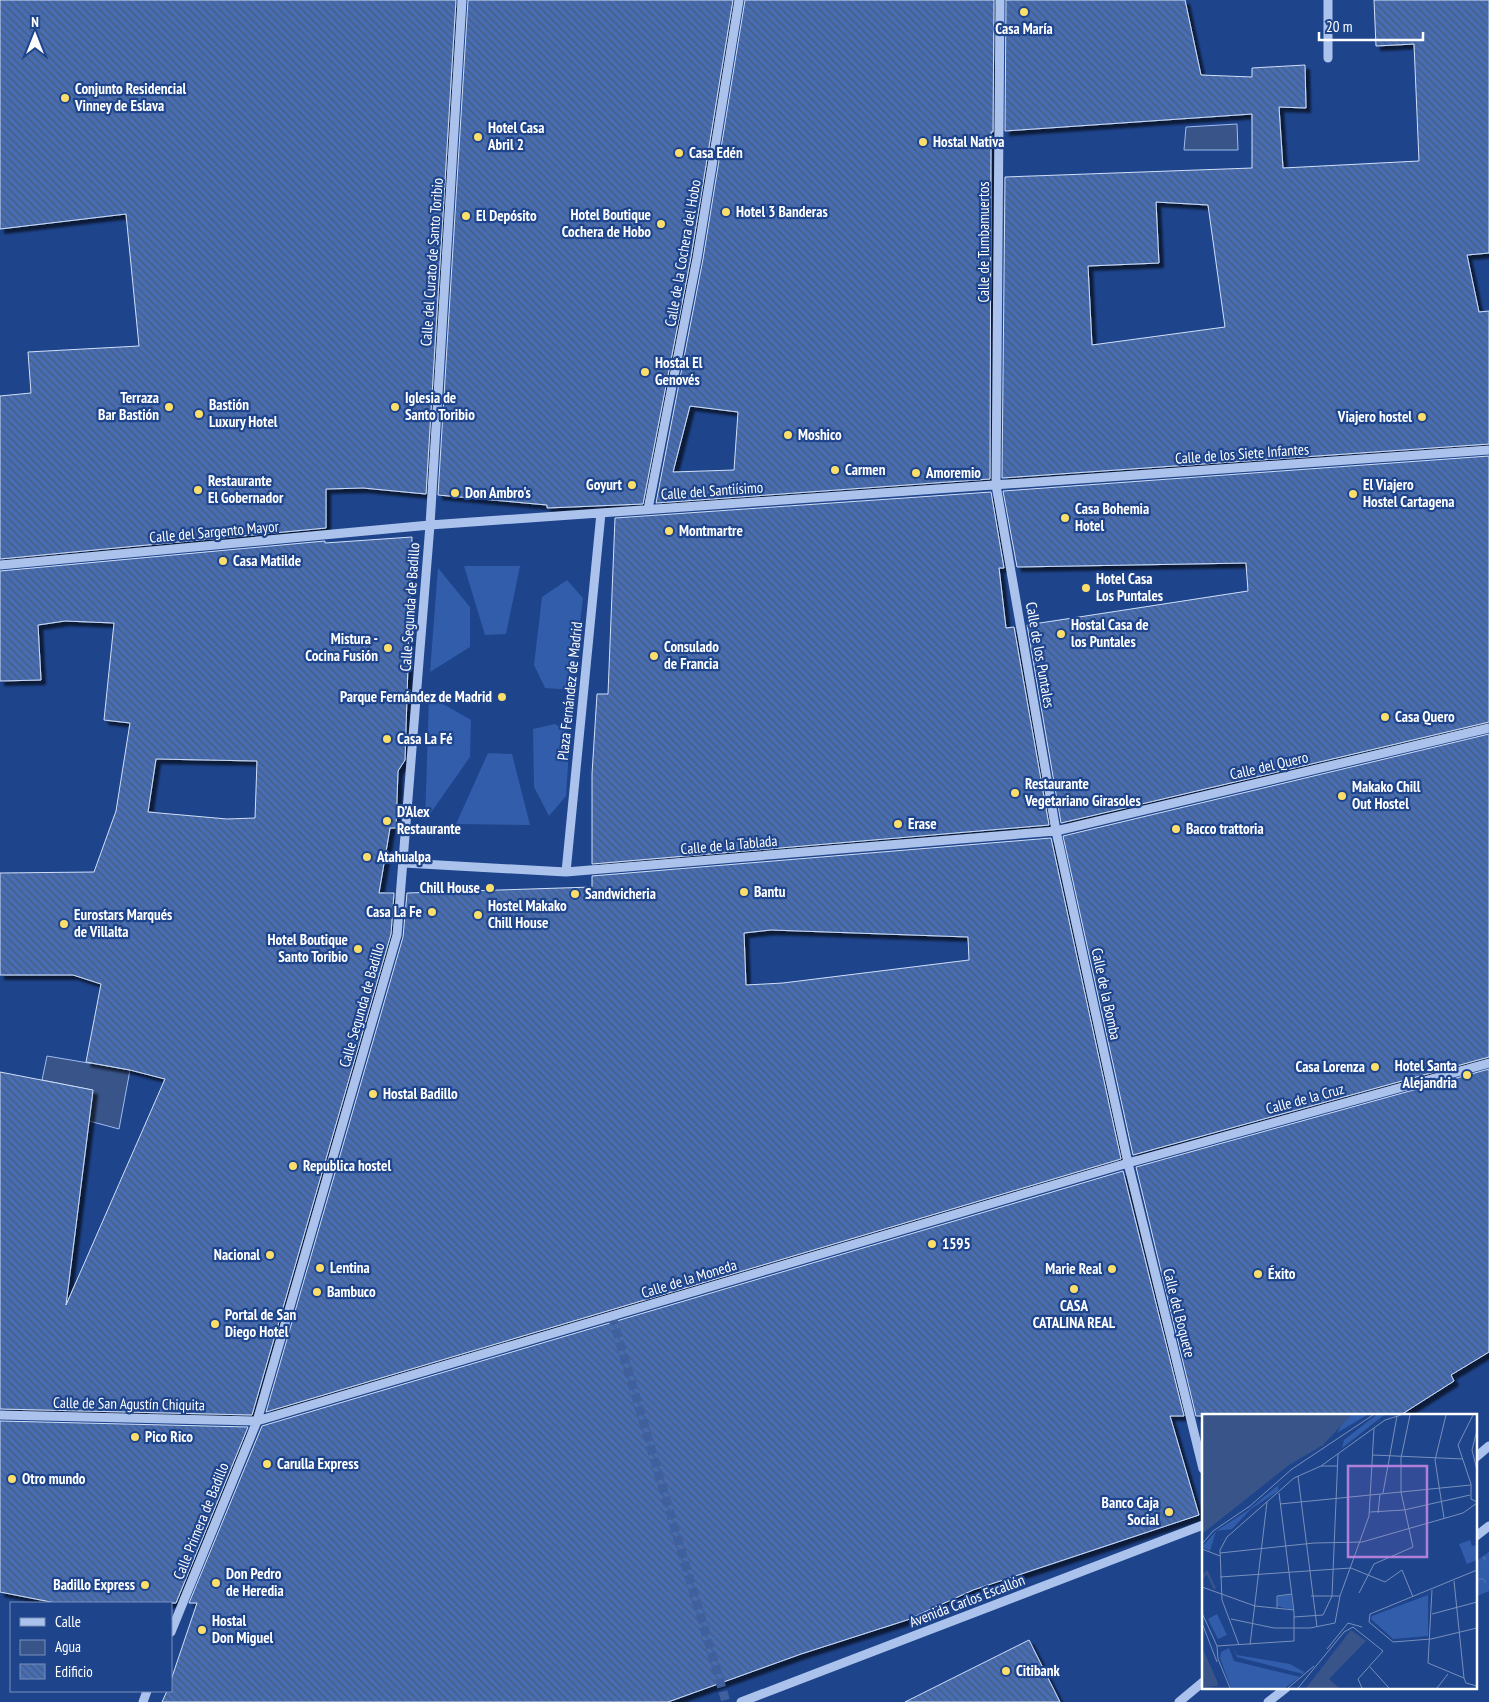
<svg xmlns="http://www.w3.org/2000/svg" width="1489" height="1702" font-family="'PT Sans Narrow',sans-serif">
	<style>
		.grass { fill: #315daa }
		.forest { fill: url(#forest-crowns) }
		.water { fill: #385489; stroke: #9ebcee }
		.building { fill: url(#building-back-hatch); stroke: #d0dff9; fill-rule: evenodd; filter: url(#shadow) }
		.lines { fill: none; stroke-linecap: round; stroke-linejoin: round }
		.minor-tunnel { stroke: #40609d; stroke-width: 9; stroke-dasharray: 9 4.5; stroke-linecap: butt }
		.minor { stroke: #abc3ec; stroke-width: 9 }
		.poi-dot { fill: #fbdf6a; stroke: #1e448c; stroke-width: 2 }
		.labels { text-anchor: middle; stroke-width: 4.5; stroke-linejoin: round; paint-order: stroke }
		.poi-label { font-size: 15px; font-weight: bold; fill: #fff; stroke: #1e448c; text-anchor: start }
		.street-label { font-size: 15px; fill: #fff; stroke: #1e448c }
		.inset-river { fill: none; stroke: #385489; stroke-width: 2.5 }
		.inset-road { fill: none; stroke: #788fba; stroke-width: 1 }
		.view { fill: #b080d9; fill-opacity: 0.15; stroke: #b080d9; stroke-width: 2.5 }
		.inset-edge { fill: none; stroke: #fff; stroke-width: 2.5 }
	</style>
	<defs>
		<pattern id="forest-crowns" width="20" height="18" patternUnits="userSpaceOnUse" patternTransform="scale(1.25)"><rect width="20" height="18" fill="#315daa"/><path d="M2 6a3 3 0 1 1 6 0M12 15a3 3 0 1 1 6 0" fill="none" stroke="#5075b7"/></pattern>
		<pattern id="building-back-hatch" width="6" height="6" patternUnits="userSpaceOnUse" patternTransform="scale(1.25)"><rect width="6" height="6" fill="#466eb4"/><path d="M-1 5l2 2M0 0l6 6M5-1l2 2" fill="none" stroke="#495b7b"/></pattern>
		<filter id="shadow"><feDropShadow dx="4.5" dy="4.5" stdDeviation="1" flood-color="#0009"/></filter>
	</defs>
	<rect width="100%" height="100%" fill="#1e448c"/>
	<path class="grass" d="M464,566h56l-14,68 -21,1z
		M438,568l32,39v40l-40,25z
		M567,580l16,18 -11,92 -27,-2 -11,-23 8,-68z
		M429,696l42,24 -1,37 -45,64z
		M555,724l15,10 -4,62 -17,20 -15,-29 -1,-58z
		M488,753l24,1 18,71 -74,-1z"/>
	<path class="forest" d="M1489,1552v39l-14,6v-35z"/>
	<path class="water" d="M1237,124l1,26h-54l2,-23z
		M47,1056l83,14 -11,59 -30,-8 3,-31 -50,-10z"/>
	<path class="building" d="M0,0h456l-30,494 -63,-6 -37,1v39l-326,31v-163l31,-3 -3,-41 111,-6 -13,-132 -126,15z
		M468,0h265l-42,257 -48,247 -96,4v-3l-109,-10z
		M745,0h249l-1,132h-2l-1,347 -334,24 47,-244zM690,406l48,6 -4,58 -61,2z
		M1006,0h179l16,75 51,2v-9l53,-3 1,43 -27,-1 4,61 136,-7 -5,-117 -38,2 -2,-46h115v253l-22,2 12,57 10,-1v133l-487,34 3,-301 247,-9v-54l-247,17zM1156,202l52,3 17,122 -133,18 -4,-79 71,-3z
		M1489,456v266l-428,101 -34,-198 221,-34 -2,-28 -229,4 -14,-76z
		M991,492l13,76h-5l7,60 8,-1 35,198 -457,39v-90l5,-80h11l7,-176z
		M412,537l-7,223 -7,11 -2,57h-6l-11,65h15l-3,41 -139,481 -252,-6v-337l93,18 -27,215 99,-226 -35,-9 -44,-8 15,-78 -28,-9h-73v-102l94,-1 22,-61 14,-88 -26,-3 10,-97 -49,-2 -27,4 3,55 -41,1v-110l325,-30v2zM156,759l101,2 -2,57 -28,1 -79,-7z
		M1489,734v323l-356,98 -70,-319z
		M1051,838l70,321 -855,253 137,-475 4,-44 185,-6v-11zM771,930l197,7 1,23 -186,23 -37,2 -2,-52z
		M1489,1069v283l-38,23 3,6 -55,35h-203l-60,-249z
		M1123,1171l61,245h-14l29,99 -226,75 -66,30 -106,34 -133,48h-506l5,-11h4v-11l26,-77h-8l73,-177z
		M0,1421l248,6 -72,176h-120l-56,-11z
		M1029,1640l31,62h-155z"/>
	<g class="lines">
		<path class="minor-tunnel" d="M612,1316l114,386"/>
		<path class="minor" d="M1000,0l-4,485 60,346 72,332 75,306
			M1328,58v-58
			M648,509l49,-251 42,-258
			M0,565l430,-40 1059,-75
			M404,863l162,9 490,-41 433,-103
			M566,872l35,-359
			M0,1415l257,6 871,-258 361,-100
			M1475,1458l14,-12
			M1475,1537l14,-11
			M171,1632l86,-211 140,-486 33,-410 32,-525
			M143,1702l4,-11
			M741,1702l462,-177
			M1179,1702l24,-20
			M1268,1702l18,-14"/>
	</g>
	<g class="poi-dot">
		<circle cx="1024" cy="12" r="5"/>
		<circle cx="65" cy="98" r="5"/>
		<circle cx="478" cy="137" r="5"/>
		<circle cx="923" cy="142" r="5"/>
		<circle cx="679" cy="153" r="5"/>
		<circle cx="726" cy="212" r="5"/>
		<circle cx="466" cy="216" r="5"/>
		<circle cx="661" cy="224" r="5"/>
		<circle cx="645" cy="372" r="5"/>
		<circle cx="169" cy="407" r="5"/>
		<circle cx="395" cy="407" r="5"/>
		<circle cx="199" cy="414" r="5"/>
		<circle cx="1422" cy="417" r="5"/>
		<circle cx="788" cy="435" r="5"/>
		<circle cx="835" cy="470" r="5"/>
		<circle cx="916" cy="473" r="5"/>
		<circle cx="632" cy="485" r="5"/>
		<circle cx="198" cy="490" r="5"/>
		<circle cx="455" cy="493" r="5"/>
		<circle cx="1353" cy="494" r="5"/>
		<circle cx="1065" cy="518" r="5"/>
		<circle cx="669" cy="531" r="5"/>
		<circle cx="223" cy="561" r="5"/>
		<circle cx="1086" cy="588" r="5"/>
		<circle cx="1061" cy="634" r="5"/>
		<circle cx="388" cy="648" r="5"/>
		<circle cx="654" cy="656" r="5"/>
		<circle cx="502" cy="697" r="5"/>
		<circle cx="1385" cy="717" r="5"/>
		<circle cx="387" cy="739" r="5"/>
		<circle cx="1015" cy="793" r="5"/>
		<circle cx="1342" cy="796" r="5"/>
		<circle cx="387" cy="821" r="5"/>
		<circle cx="898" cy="824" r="5"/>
		<circle cx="1176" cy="829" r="5"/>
		<circle cx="367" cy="857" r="5"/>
		<circle cx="490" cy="888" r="5"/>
		<circle cx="744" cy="892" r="5"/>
		<circle cx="575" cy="894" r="5"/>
		<circle cx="432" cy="912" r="5"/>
		<circle cx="478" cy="915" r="5"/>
		<circle cx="64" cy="924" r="5"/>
		<circle cx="358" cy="949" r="5"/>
		<circle cx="1375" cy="1067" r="5"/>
		<circle cx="1467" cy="1075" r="5"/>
		<circle cx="373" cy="1094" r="5"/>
		<circle cx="293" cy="1166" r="5"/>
		<circle cx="932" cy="1244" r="5"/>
		<circle cx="270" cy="1255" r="5"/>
		<circle cx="320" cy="1268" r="5"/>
		<circle cx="1112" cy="1269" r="5"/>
		<circle cx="1258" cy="1274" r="5"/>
		<circle cx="1074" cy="1289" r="5"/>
		<circle cx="317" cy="1292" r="5"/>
		<circle cx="215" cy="1324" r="5"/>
		<circle cx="135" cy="1437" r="5"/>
		<circle cx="267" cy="1464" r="5"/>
		<circle cx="12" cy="1479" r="5"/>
		<circle cx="1169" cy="1512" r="5"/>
		<circle cx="216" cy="1583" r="5"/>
		<circle cx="145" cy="1585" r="5"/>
		<circle cx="202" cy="1630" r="5"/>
		<circle cx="1006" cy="1671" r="5"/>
	</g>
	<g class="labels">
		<g class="poi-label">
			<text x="1024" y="34" text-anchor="middle">Casa María</text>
			<text x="75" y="94">Conjunto Residencial<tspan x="75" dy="17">Vinney de Eslava</tspan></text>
			<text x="488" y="133">Hotel Casa<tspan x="488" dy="17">Abril 2</tspan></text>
			<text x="933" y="147">Hostal Nativa</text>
			<text x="689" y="158">Casa Edén</text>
			<text x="736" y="217">Hotel 3 Banderas</text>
			<text x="651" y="220" text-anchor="end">Hotel Boutique<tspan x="651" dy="17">Cochera de Hobo</tspan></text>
			<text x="476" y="221">El Depósito</text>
			<text x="655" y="368">Hostal El<tspan x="655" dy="17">Genovés</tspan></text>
			<text x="159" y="403" text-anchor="end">Terraza<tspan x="159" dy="17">Bar Bastión</tspan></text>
			<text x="405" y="403">Iglesia de<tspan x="405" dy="17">Santo Toribio</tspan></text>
			<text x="209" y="410">Bastión<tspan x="209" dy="17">Luxury Hotel</tspan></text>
			<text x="1412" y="422" text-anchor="end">Viajero hostel</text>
			<text x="798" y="440">Moshico</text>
			<text x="845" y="475">Carmen</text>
			<text x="926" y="478">Amoremio</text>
			<text x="208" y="486">Restaurante<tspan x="208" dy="17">El Gobernador</tspan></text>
			<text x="622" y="490" text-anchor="end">Goyurt</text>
			<text x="1363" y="490">El Viajero<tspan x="1363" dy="17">Hostel Cartagena</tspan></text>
			<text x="465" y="498">Don Ambro's</text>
			<text x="1075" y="514">Casa Bohemia<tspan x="1075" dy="17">Hotel</tspan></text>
			<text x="679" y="536">Montmartre</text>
			<text x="233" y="566">Casa Matilde</text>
			<text x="1096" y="584">Hotel Casa<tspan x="1096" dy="17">Los Puntales</tspan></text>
			<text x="1071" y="630">Hostal Casa de<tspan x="1071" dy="17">los Puntales</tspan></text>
			<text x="378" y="644" text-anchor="end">Mistura -<tspan x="378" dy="17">Cocina Fusión</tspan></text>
			<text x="664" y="652">Consulado<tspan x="664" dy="17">de Francia</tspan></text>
			<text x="492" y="702" text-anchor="end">Parque Fernández de Madrid</text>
			<text x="1395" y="722">Casa Quero</text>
			<text x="397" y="744">Casa La Fé</text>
			<text x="1025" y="789">Restaurante<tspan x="1025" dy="17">Vegetariano Girasoles</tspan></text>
			<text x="1352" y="792">Makako Chill<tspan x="1352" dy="17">Out Hostel</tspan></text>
			<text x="397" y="817">D’Alex<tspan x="397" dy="17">Restaurante</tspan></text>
			<text x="908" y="829">Erase</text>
			<text x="1186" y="834">Bacco trattoria</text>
			<text x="377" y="862">Atahualpa</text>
			<text x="480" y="893" text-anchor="end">Chill House</text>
			<text x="754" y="897">Bantu</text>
			<text x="585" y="899">Sandwicheria</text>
			<text x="488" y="911">Hostel Makako<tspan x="488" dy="17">Chill House</tspan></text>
			<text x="422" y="917" text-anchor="end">Casa La Fe</text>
			<text x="74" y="920">Eurostars Marqués<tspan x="74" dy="17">de Villalta</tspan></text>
			<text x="348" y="945" text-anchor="end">Hotel Boutique<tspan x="348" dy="17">Santo Toribio</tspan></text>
			<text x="1457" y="1071" text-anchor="end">Hotel Santa<tspan x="1457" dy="17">Alejandria</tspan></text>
			<text x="1365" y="1072" text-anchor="end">Casa Lorenza</text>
			<text x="383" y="1099">Hostal Badillo</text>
			<text x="303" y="1171">Republica hostel</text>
			<text x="942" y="1249">1595</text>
			<text x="260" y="1260" text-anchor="end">Nacional</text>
			<text x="330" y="1273">Lentina</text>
			<text x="1102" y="1274" text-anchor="end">Marie Real</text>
			<text x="1268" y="1279">Éxito</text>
			<text x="327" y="1297">Bambuco</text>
			<text x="1074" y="1311" text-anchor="middle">CASA<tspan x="1074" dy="17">CATALINA REAL</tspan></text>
			<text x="225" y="1320">Portal de San<tspan x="225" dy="17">Diego Hotel</tspan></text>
			<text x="145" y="1442">Pico Rico</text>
			<text x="277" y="1469">Carulla Express</text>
			<text x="22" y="1484">Otro mundo</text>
			<text x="1159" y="1508" text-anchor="end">Banco Caja<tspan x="1159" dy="17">Social</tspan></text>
			<text x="226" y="1579">Don Pedro<tspan x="226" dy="17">de Heredia</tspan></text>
			<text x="135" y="1590" text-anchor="end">Badillo Express</text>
			<text x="212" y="1626">Hostal<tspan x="212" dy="17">Don Miguel</tspan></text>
			<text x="1016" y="1676">Citibank</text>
		</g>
		<g class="street-label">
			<text transform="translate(984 242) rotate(-90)" y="5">Calle de Tumbamuertos</text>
			<text transform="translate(683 253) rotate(-80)" y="5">Calle de la Cochera del Hobo</text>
			<text transform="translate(432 262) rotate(-86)" y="5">Calle del Curato de Santo Toribio</text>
			<text transform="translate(1242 454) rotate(-4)" y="5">Calle de los Siete Infantes</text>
			<text transform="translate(712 491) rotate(-4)" y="5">Calle del Santiísimo</text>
			<text transform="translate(214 532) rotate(-5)" y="5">Calle del Sargento Mayor</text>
			<text transform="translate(410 607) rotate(-86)" y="5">Calle Segunda de Badillo</text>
			<text transform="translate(1040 655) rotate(80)" y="5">Calle de los Puntales</text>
			<text transform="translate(570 691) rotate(-84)" y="5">Plaza Fernández de Madrid</text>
			<text transform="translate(1269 766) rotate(-13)" y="5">Calle del Quero</text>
			<text transform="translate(729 845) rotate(-5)" y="5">Calle de la Tablada</text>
			<text transform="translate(1106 994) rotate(78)" y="5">Calle de la Bomba</text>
			<text transform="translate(362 1005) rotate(-74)" y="5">Calle Segunda de Badillo</text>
			<text transform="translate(1305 1099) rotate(-15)" y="5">Calle de la Cruz</text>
			<text transform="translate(689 1279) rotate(-17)" y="5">Calle de la Moneda</text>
			<text transform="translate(1179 1313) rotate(76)" y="5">Calle del Boquete</text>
			<text transform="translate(129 1404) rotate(1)" y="5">Calle de San Agustín Chiquita</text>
			<text transform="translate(201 1521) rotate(-68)" y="5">Calle Primera de Badillo</text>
			<text transform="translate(967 1601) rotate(-21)" y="5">Avenida Carlos Escallón</text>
		</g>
	</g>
	<g transform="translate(1202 1414)">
		<rect width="275" height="275" fill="#1e448c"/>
		<path d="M174,1h8l-42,33 2,-8zM92,58l-16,14v5l-27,18 -19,20 -16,2 -6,20 -8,-4 14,-16 31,-20zM15,200l10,21 -9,4 -10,-20zM31,233l4,8 53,9 14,8 -1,2 -66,-17z" fill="#315daa"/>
		<path d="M149,1h16l-30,18 6,-11zM268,126l2,6 5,-1v15l-10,4 -8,-20zM89,180l2,16 -16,-4 1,-10zM226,181v41l-35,3 -22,-20 1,-3zM27,234l5,13 66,16 -15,11h-54l-11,-30 1,-6z" fill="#315daa"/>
		<path d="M0,1h149l-28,30 -34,20 -87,69zM149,216l15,11 -37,38 10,9h-33zM0,233l16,36 -1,3h-9l7,2h-13z" fill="#385489"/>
		<path class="inset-river" d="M0,164l5,-6 8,17"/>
		<path class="inset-road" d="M271,1l-15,30 13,39v15l6,3M275,16l-5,20 5,20M171,41l90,4M119,52h17M96,62l19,151M181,79l14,-77M78,90l191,-19M168,98l34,-2 66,-15M176,99l2,-19M242,104l-9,-58 11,-45M0,130l11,-13 37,-25 42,-37 81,-54M0,135l18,7M18,139l94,-10 48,-1 101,-29 14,-10M18,163l131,-9 34,14 17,-12 11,27M252,167l10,97 2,5 11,3M0,173l53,19 39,4M230,176l-4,73 36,15M157,179l15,-29 39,-17 -12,-55v-34l9,-43M109,182h29M75,195v-13l15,-2M0,199l15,33 1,13 12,29M168,200l-1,8 24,20 38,-3 46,-11M168,200l107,-44M230,200l45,-12M121,201l9,-19 6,-142M92,203l29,-2M29,205l43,9h36l25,-5 5,-27 29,-80 5,-88M0,209l15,39M37,231l-17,-45 -2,-50 7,-13 67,-59 27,-12 64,-46 16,-5M48,231l17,-143M15,232l77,-5v-29l-15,-119M125,235l21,-26 14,4M168,253l19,21M86,274l26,-22M96,274l46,-56 9,-5 30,24 -25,28 4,9M235,274l11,-14"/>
		<path class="view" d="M146,52h79v91h-79z"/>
		<rect width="275" height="275" class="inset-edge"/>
	</g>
	<rect x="10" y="1602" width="162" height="90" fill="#1e448c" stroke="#788fba"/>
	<rect x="20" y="1618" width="25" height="8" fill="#abc3ec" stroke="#788fba"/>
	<text x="55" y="1627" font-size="15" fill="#ffffff">Calle</text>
	<rect x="20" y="1640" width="25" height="15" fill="#385489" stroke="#788fba"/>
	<text x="55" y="1652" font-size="15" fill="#ffffff">Agua</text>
	<rect x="20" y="1664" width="25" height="15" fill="url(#building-back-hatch)" stroke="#788fba"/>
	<text x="55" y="1677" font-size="15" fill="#ffffff">Edificio</text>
	<g transform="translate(35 35)" stroke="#1e448c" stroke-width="4" paint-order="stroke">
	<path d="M0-4L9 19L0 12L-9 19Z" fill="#ffffff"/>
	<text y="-8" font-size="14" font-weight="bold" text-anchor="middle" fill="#ffffff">N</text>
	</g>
	<path d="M1319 32v8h104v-8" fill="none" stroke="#ffffff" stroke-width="2.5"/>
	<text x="1326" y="32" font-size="15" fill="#ffffff" stroke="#1e448c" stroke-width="4" paint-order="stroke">20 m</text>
</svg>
